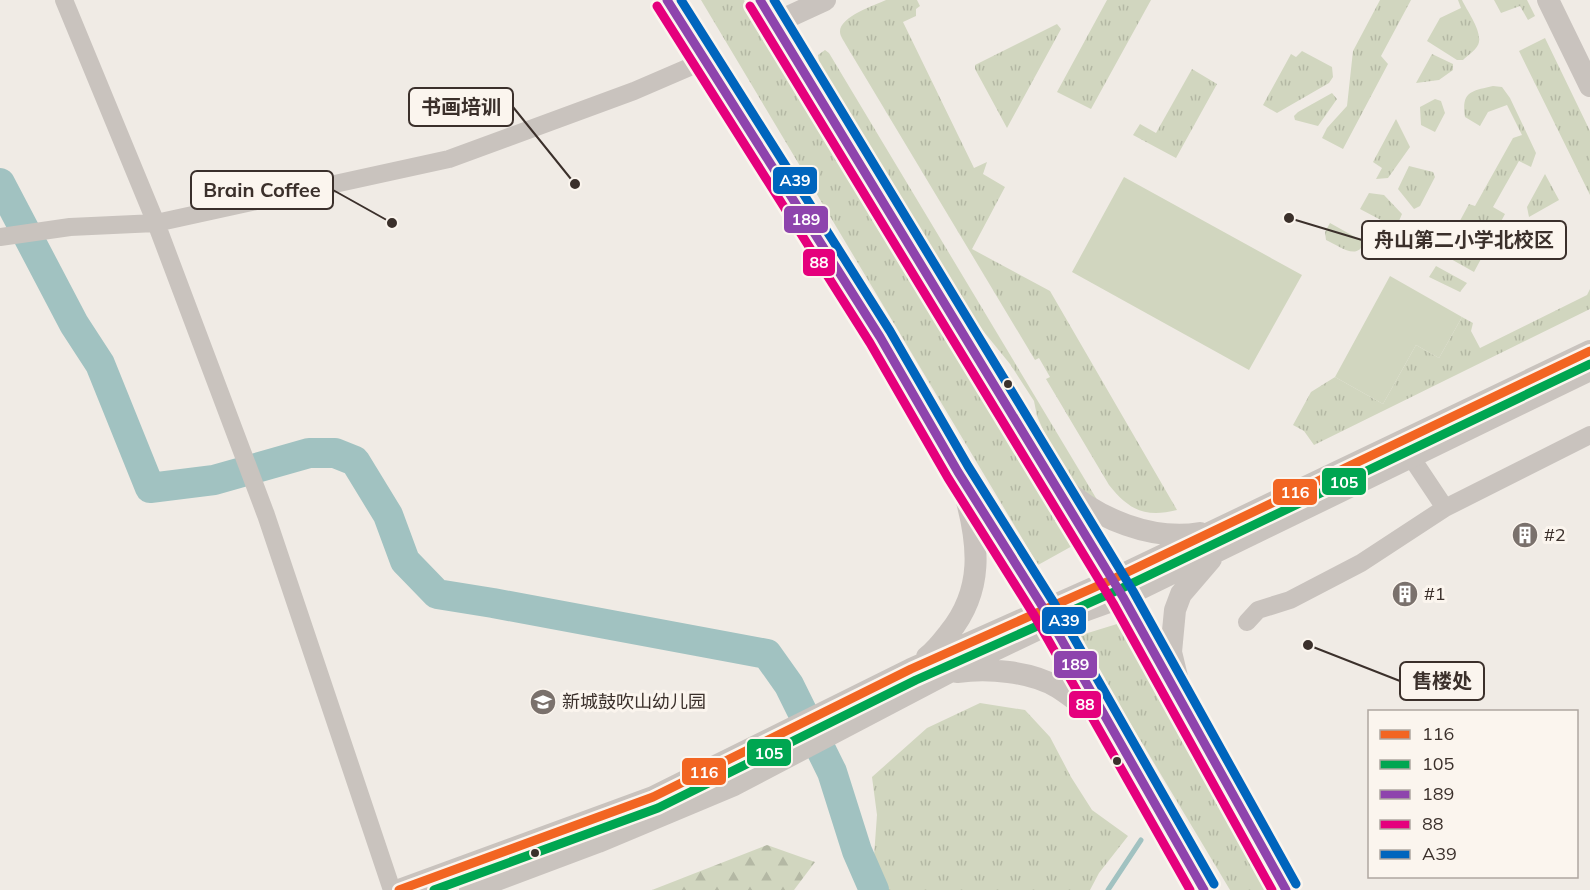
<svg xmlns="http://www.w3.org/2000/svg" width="1590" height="890" font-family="Mulish,'Noto Sans SC',sans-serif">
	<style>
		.grass { fill: url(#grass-tufts) }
		.forest { fill: url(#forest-firs) }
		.park { fill: #d1d6bf }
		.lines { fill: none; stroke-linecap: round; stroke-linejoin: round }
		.stream { stroke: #a1c2c1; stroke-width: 5 }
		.river { stroke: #a1c2c1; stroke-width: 30 }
		.minor { stroke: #c9c3be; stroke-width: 18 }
		.tertiary { stroke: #c9c3be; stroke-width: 22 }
		.bus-1-casing { stroke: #fbf5ee; stroke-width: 14 }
		.bus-2-casing { stroke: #fbf5ee; stroke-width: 14 }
		.bus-3-casing { stroke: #fbf5ee; stroke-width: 14 }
		.bus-4-casing { stroke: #fbf5ee; stroke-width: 14 }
		.bus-5-casing { stroke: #fbf5ee; stroke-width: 14 }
		.bus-1 { stroke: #f26522; stroke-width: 9 }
		.bus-2 { stroke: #00a651; stroke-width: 9 }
		.bus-3 { stroke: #8e44ad; stroke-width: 9 }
		.bus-4 { stroke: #e5007d; stroke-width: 9 }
		.bus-5 { stroke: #0065bd; stroke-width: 9 }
		.bus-dot { fill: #3b302b; stroke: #fbf5ee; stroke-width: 2 }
		.labels { text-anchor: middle; stroke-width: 6; stroke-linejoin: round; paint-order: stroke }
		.poi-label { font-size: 18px; fill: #3b302b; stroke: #fbf5ee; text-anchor: start }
		.leader { fill: none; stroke: #3b302b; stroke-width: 2 }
		.callout-dot { fill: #3b302b; stroke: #fbf5ee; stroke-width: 2 }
		.callout { fill: #fbf5ee; stroke: #3b302b; stroke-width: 2 }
		.callout-label { font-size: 20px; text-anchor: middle; font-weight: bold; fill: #3b302b }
		.line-badge { stroke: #fbf5ee; stroke-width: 2 }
		.badge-label { font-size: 16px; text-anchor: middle; font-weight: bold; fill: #fff }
	</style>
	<defs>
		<pattern id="grass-tufts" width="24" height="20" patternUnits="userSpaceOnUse" patternTransform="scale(1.5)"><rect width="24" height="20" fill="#d1d6bf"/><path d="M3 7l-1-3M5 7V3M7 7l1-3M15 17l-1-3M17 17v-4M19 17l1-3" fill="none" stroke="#b4b8a4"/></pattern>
		<pattern id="forest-firs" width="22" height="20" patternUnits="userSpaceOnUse" patternTransform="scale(1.5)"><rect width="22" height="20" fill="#d1d6bf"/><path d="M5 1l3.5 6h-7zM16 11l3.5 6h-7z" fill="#b4b8a4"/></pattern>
	</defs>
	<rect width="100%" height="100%" fill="#f0ebe5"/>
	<path class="grass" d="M701,0h43l330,545 -36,20z
		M886,0h31l3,6 -4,3v7l-13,6 71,146 13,-6 -4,12 22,13 -33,62 78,42 127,219c-32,8 -48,0 -68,-25l-63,-106 4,-2 -11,-19 -4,2 -189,-315c-2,-4 -6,-9 -6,-13 -1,-15 35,-27 46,-32z
		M1107,0h44l-60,109 -34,-17z
		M1380,0h31l-30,56 7,8 -45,85 -21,-11 5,-10 20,-22 6,-55z
		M1458,0h4c5,11 19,29 17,42 -1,7 -11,13 -16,18h-6l-30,-19 13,-23 21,-10z
		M1494,0h33l8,16 -7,4 -8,-14 -19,7z
		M1057,24l4,5 -54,99 -32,-59v-4z
		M1545,38l45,93v64l-71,-144z
		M825,50l4,3 270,450 -27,-21 -25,-43 -10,-23 -3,-15 -24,-37 -39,-48 -152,-254 -1,-7z
		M1302,51l30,16 1,10 -4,6 -52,30 -14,-8 28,-51 5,3z
		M1432,54l21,10v6l-14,10 -23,3z
		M1192,69l25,15 -41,74 -43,-23 7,-11 16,9z
		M1493,86l9,1 8,11 26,55 -5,14 -12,-6 -26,46 12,7 -31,58 -32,-18 27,-50 6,2 38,-68 9,-3 -15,-30 -19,7 -8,14 -15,-9c-4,-26 7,-26 28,-31z
		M1332,93l5,6 -19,27 -23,-6 -1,-4 4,-4z
		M1435,99l6,2 4,12 -10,19 -14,-7 -1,-18z
		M1396,119l14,28 -22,31 -12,1 6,-11 -9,-6z
		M1409,166l24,6 2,5 -15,29 -6,3 -16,-20z
		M1545,174l14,26 -30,17 -2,-10z
		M1369,193l15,2 18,19 -6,14 -36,-19z
		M1330,223l34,19c-6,20 -26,3 -38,-2l-1,-8z
		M1436,266l31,17 -7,9 -31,-15z
		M1590,289v20l-276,136 -10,-14 -11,-6 18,-33 24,-15 48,27 33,-59 23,13 23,-41 11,6 -2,8 9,17 107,-53z
		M1117,624l156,266h-43l-152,-254z
		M980,703l45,7 25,27 21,40 21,33 36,26 -29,37 -9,17h-205l-11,-34 3,-41 -5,-38 55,-49z"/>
	<path class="forest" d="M767,845l48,17 -21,28h-142z"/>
	<path class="park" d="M1124,177l178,98 -53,95 -177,-98z
		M1390,276l72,41 -23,41 -23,-13 -33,59 -48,-27z"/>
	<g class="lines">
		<path class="stream" d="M1108,890l33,-50"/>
		<path class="river" d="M0,183l74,141 26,40 50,124 64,-8 95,-27h26l20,8 33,54 17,46 32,33 56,9 274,51 22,31 43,87 25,79 17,39"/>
		<path class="minor" d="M64,0l92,223 110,292 126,375
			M0,237l70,-10 86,-4 293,-64 185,-68 72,-31
			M1445,508l145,-73
			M1247,622l11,-12 32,-10 71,-37 84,-55 -34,-51"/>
		<path class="tertiary" d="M667,0l213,337 78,135 86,137 160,281
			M760,0l363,597 163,293
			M1548,0l42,86
			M775,23l50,-23
			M1062,487c36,32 90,54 138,46
			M927,657c9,-7 15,-15 22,-24 35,-43 30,-89 16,-139
			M957,672c31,-4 73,-1 100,15 16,10 30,23 47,31
			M1178,681l-7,-29 4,-42 6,-16 30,-35
			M399,890l254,-93 258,-128 200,-89 479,-229
			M470,890l128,-48 136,-57 225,-118 92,-44 72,-26 467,-227"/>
		<defs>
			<path id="bus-1" d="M399,890l254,-93 258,-128 200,-89 479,-229"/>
			<path id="bus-2" d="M434,890l224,-82 258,-128 200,-89 474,-227"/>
			<path id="bus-3" d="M667,0l213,337 78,135 86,137 160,281
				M760,0l363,597 163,293"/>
			<path id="bus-4" d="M657,6l213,337 78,135 86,137 156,275
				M750,6l363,597 159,287"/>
			<path id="bus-5" d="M681,0l209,331 78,135 86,137 160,281
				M774,0l359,591 163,293"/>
		</defs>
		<use href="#bus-1" class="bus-1-casing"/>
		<use href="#bus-2" class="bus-2-casing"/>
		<use href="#bus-3" class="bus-3-casing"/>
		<use href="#bus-4" class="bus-4-casing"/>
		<use href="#bus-5" class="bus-5-casing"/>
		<use href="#bus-1" class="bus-1"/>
		<use href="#bus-2" class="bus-2"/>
		<use href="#bus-3" class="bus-3"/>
		<use href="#bus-4" class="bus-4"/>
		<use href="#bus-5" class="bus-5"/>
	</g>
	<defs>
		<symbol id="building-disc" viewBox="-11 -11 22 22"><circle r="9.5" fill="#7a716c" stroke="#fbf5ee"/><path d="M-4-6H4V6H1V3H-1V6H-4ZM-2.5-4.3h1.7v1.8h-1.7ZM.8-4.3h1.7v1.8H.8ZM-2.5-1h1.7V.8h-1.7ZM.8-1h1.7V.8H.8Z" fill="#fff"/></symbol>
		<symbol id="school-disc" viewBox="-11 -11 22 22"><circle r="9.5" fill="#7a716c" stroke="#fbf5ee"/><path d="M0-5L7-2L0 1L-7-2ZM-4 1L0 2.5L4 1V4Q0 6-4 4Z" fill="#fff"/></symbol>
	</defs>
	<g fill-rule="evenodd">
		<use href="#building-disc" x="1510" y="520" width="30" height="30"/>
		<use href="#building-disc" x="1390" y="579" width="30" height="30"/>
		<use href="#school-disc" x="528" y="687" width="30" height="30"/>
	</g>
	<g class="bus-dot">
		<circle cx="1008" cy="384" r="5"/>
		<circle cx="1117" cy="761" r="5"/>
		<circle cx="535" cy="853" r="5"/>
	</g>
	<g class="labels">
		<g class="poi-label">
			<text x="1544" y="541">#2</text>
			<text x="1424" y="600">#1</text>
			<text x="562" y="708">新城鼓吹山幼儿园</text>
		</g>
	</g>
	<path class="leader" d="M575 184L513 107M392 223L333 190M1289 218L1362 240M1308 645L1400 681"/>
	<g class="callout-dot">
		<circle cx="575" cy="184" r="6"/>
		<circle cx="392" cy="223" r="6"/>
		<circle cx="1289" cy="218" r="6"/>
		<circle cx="1308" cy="645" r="6"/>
	</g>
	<g class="callout">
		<rect x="409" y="88" width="104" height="38" rx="6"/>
		<rect x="191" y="171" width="142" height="38" rx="6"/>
		<rect x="1362" y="221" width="204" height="38" rx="6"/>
		<rect x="1400" y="662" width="84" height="38" rx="6"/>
	</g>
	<g class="callout-label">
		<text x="461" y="114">书画培训</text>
		<text x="262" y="197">Brain Coffee</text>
		<text x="1464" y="247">舟山第二小学北校区</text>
		<text x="1442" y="688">售楼处</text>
	</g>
	<g class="line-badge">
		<rect x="772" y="166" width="46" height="29" rx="6" fill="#0065bd"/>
		<rect x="783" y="205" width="46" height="29" rx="6" fill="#8e44ad"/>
		<rect x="802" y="248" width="34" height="29" rx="6" fill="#e5007d"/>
		<rect x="1321" y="467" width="46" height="29" rx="6" fill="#00a651"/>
		<rect x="1272" y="478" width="46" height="28" rx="6" fill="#f26522"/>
		<rect x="1041" y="606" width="46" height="29" rx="6" fill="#0065bd"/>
		<rect x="1053" y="650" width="45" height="29" rx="6" fill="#8e44ad"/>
		<rect x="1068" y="690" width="34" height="29" rx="6" fill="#e5007d"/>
		<rect x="746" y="738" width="46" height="29" rx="6" fill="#00a651"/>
		<rect x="681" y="757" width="46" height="29" rx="6" fill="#f26522"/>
	</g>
	<g class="badge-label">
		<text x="795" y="186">A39</text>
		<text x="806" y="225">189</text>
		<text x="819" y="268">88</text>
		<text x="1344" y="488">105</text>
		<text x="1295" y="498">116</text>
		<text x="1064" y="626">A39</text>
		<text x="1075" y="670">189</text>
		<text x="1085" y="710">88</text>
		<text x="769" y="759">105</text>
		<text x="704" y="778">116</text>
	</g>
	<rect x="1368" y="710" width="210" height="168" fill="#fbf5ee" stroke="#aea6a0" stroke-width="1.5"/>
	<rect x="1380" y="730" width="30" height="9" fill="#f26522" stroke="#aea6a0" stroke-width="1.5"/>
	<text x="1422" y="740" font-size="18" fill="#3b302b">116</text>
	<rect x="1380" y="760" width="30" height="9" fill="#00a651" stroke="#aea6a0" stroke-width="1.5"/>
	<text x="1422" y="770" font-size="18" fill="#3b302b">105</text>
	<rect x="1380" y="790" width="30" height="9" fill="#8e44ad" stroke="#aea6a0" stroke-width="1.5"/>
	<text x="1422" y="800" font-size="18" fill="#3b302b">189</text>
	<rect x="1380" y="820" width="30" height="9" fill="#e5007d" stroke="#aea6a0" stroke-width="1.5"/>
	<text x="1422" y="830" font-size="18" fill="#3b302b">88</text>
	<rect x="1380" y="850" width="30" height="9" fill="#0065bd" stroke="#aea6a0" stroke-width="1.5"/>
	<text x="1422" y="860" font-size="18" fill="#3b302b">A39</text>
</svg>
